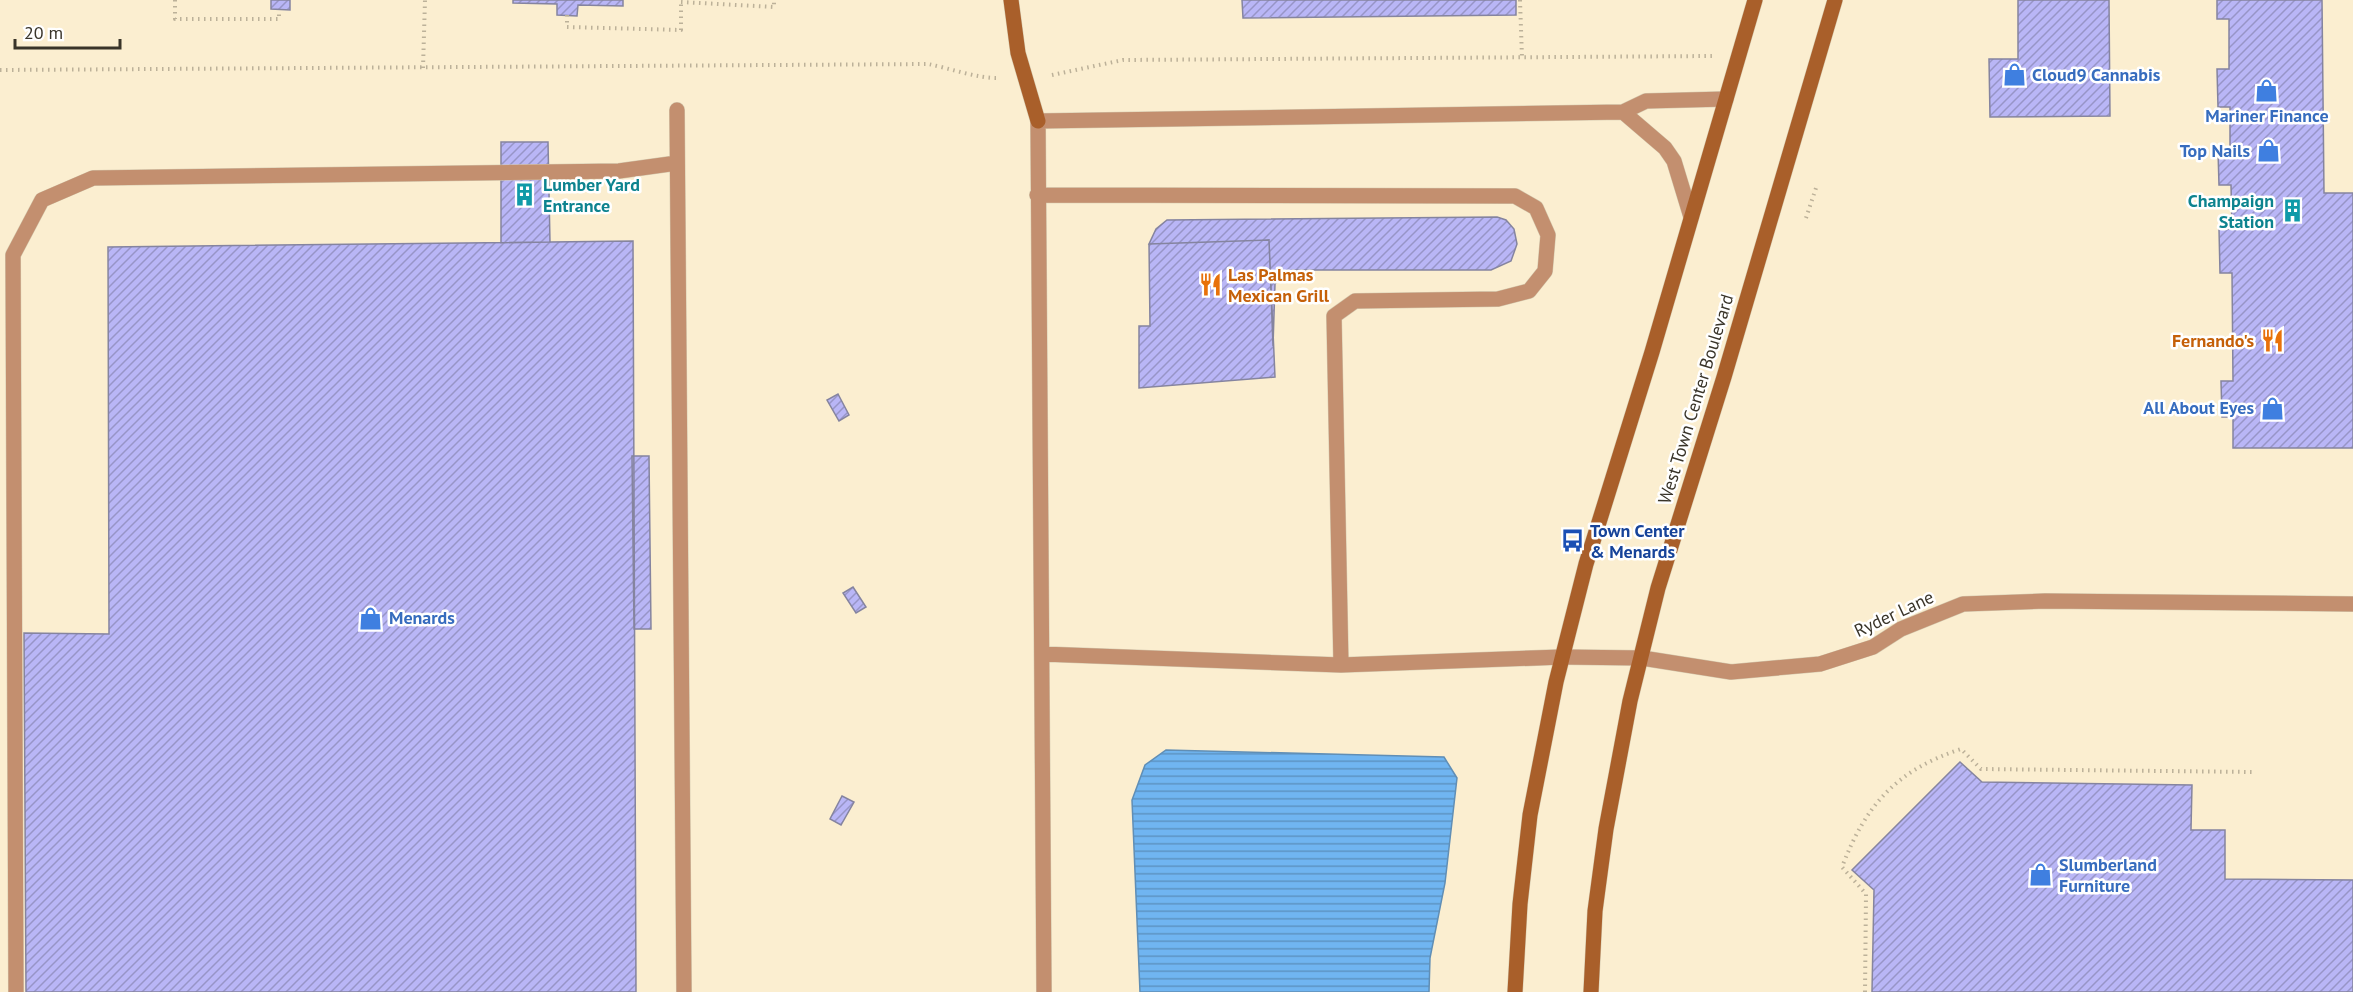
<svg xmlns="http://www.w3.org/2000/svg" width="2353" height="992" font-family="'PT Sans',sans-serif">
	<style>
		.water { fill: url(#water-rules); stroke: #608eb5; stroke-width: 1.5 }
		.building { fill: url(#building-hatch); stroke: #85849f; stroke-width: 1.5 }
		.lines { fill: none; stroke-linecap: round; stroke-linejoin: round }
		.lane-casing { stroke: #d4c9af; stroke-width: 16 }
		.street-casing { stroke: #d4c9af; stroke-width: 16 }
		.secondary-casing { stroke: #d4c9af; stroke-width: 16 }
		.path { stroke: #bcb199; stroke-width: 4; stroke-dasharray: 1.5 4.5; stroke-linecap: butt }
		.lane { stroke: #c38f6f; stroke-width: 15 }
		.street { stroke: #c38f6f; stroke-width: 15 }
		.secondary { stroke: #a95f2a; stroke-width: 15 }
		.labels { text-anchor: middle; stroke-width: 5; stroke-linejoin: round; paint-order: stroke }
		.shop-label { font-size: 18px; font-weight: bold; fill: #366cbe; stroke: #fff; text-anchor: start }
		.culture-label { font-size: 18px; font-weight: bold; fill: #0d838f; stroke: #fff; text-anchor: start }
		.food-label { font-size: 18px; font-weight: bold; fill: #c56008; stroke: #fff; text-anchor: start }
		.street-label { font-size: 18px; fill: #393429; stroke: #fff }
		.transit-label { font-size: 18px; font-weight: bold; fill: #164399; stroke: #fff; text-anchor: start }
	</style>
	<defs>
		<pattern id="water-rules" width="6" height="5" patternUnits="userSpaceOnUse" patternTransform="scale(1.5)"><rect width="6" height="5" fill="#70b5f1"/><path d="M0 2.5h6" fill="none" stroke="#5d94c3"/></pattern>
		<pattern id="building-hatch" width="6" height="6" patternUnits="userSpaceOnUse" patternTransform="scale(1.5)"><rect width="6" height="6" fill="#b9b6f6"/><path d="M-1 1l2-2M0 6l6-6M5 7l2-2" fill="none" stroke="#9795c7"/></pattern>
	</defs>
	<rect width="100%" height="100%" fill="#fbeed0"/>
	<path class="water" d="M1166,750l278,7 13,21 -12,105 -15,75 -1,34h-289l-8,-192 13,-35z"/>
	<path class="building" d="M271,0h19v10l-19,-1z
		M513,0h110v6l-45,-1 -1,11 -20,-1v-11l-44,-1z
		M1242,0h274v15l-273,3z
		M2018,0h91l1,116 -120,1 -1,-58h29z
		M2217,0h105l2,193h29v255h-120v-31h-11l-1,-36h12l-1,-108h-12l-1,-44h13l-1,-44h-12l-1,-34h12v-44h-12l-1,-38h12v-50h-12z
		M501,142h47l2,100 -49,1z
		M1497,217l9,3 8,9 3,15 -6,17 -20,9h-199l-10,5 -7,9 -2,62 -4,-106 -120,4 7,-15 11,-9z
		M1269,240l6,137 -136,11v-62h11l-1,-82z
		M633,241l3,751h-610l-2,-359 85,1 -1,-387z
		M838,394l11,21 -10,6 -12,-21z
		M632,456h17l2,173h-17z
		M853,587l13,20 -10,6 -13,-20z
		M1960,762l22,20 210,3 -1,45h34v49l128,1v112h-481l2,-102 -22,-20z
		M842,796l12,6 -13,23 -11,-6z"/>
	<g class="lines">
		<defs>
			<path id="lane" d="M677,110l7,882
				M1623,112l42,36 9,13 17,56
				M1037,195l478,1 21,12 12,27 -3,36 -16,20 -31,8 -143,2 -21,15 7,349
				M1042,654l299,11 221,-8
				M16,992l-3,-737 29,-55 51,-22 526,-7 58,-8
				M1044,992l-6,-871 585,-9 23,-11 80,-2"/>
			<path id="street" d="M1562,657l80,1 89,14 89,-8 53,-17 28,-18 62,-25 82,-3 308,3"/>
			<path id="secondary" d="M1011,0l7,53 20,68
				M1515,992l5,-88 10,-89 26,-133 30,-118 66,-212 103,-352
				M1591,992l4,-81 11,-82 24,-128 28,-113 66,-211 111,-377"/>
		</defs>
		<use href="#lane" class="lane-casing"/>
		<use href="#street" class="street-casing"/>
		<use href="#secondary" class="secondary-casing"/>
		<path class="path" d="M175,0v19h104v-9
			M1520,0l2,58
			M681,2l93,5v-7
			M567,15v12l114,3v-30
			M423,68l2,-68
			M0,70l928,-6c21,4 51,15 71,14
			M1052,75l71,-15 589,-4
			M1806,218l10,-30
			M1865,992l1,-98 -24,-27c24,-63 55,-97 119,-118l20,20 272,3"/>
		<use href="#lane" class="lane"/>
		<use href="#street" class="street"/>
		<use href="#secondary" class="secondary"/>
	</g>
	<defs>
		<symbol id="shop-bare" viewBox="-9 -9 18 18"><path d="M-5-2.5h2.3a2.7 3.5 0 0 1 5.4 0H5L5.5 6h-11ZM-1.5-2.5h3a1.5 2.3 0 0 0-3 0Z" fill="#3f7fe0" stroke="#fff" stroke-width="2.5" paint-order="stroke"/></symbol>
		<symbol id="building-bare" viewBox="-9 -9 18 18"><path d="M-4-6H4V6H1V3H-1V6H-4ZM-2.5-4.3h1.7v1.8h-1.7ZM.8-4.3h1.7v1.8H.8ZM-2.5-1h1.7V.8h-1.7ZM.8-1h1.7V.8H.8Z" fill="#0f9aa8" stroke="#fff" stroke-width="2.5" paint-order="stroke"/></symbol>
		<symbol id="restaurant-bare" viewBox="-9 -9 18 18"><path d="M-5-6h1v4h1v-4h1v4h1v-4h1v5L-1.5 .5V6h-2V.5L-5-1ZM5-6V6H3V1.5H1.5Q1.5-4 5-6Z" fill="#e8710a" stroke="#fff" stroke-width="2.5" paint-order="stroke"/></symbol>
		<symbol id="bus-bare" viewBox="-9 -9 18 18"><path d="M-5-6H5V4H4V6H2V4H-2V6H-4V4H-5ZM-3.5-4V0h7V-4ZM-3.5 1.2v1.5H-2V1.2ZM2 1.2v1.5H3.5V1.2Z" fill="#1a4fb4" stroke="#fff" stroke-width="2.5" paint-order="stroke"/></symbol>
	</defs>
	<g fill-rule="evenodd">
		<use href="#shop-bare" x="1998" y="58" width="33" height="33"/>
		<use href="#shop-bare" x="2250" y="74" width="33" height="33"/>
		<use href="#shop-bare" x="2252" y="134" width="33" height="33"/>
		<use href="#building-bare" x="508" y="178" width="33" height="33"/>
		<use href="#building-bare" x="2276" y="194" width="33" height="33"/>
		<use href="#restaurant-bare" x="1194" y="268" width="33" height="33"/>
		<use href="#restaurant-bare" x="2256" y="324" width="33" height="33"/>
		<use href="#shop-bare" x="2256" y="392" width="33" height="33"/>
		<use href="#bus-bare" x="1556" y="524" width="33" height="33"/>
		<use href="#shop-bare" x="354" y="602" width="33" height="33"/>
		<use href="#shop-bare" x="2024" y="858" width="33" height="33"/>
	</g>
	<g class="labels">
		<g class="shop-label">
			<text x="2032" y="81">Cloud9 Cannabis</text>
			<text x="2267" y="122" text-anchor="middle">Mariner Finance</text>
			<text x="2250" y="157" text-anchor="end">Top Nails</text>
			<text x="2254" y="414" text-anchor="end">All About Eyes</text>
			<text x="389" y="624">Menards</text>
			<text x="2059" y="871">Slumberland<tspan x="2059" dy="21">Furniture</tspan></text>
		</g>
		<g class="culture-label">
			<text x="543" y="191">Lumber Yard<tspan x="543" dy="21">Entrance</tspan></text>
			<text x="2274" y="207" text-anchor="end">Champaign<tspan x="2274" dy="21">Station</tspan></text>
		</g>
		<g class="food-label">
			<text x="1228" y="281">Las Palmas<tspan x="1228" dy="21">Mexican Grill</tspan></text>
			<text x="2254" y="347" text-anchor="end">Fernando's</text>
		</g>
		<g class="street-label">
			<text transform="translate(1696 399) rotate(-73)" y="6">West Town Center Boulevard</text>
			<text transform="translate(1894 614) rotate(-25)" y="6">Ryder Lane</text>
		</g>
		<g class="transit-label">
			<text x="1590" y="537">Town Center<tspan x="1590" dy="21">&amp; Menards</tspan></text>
		</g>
	</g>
	<path d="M15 39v9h105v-9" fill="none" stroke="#393429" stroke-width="3"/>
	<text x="24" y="39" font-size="18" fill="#393429" stroke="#ffffff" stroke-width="4.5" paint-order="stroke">20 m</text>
</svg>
